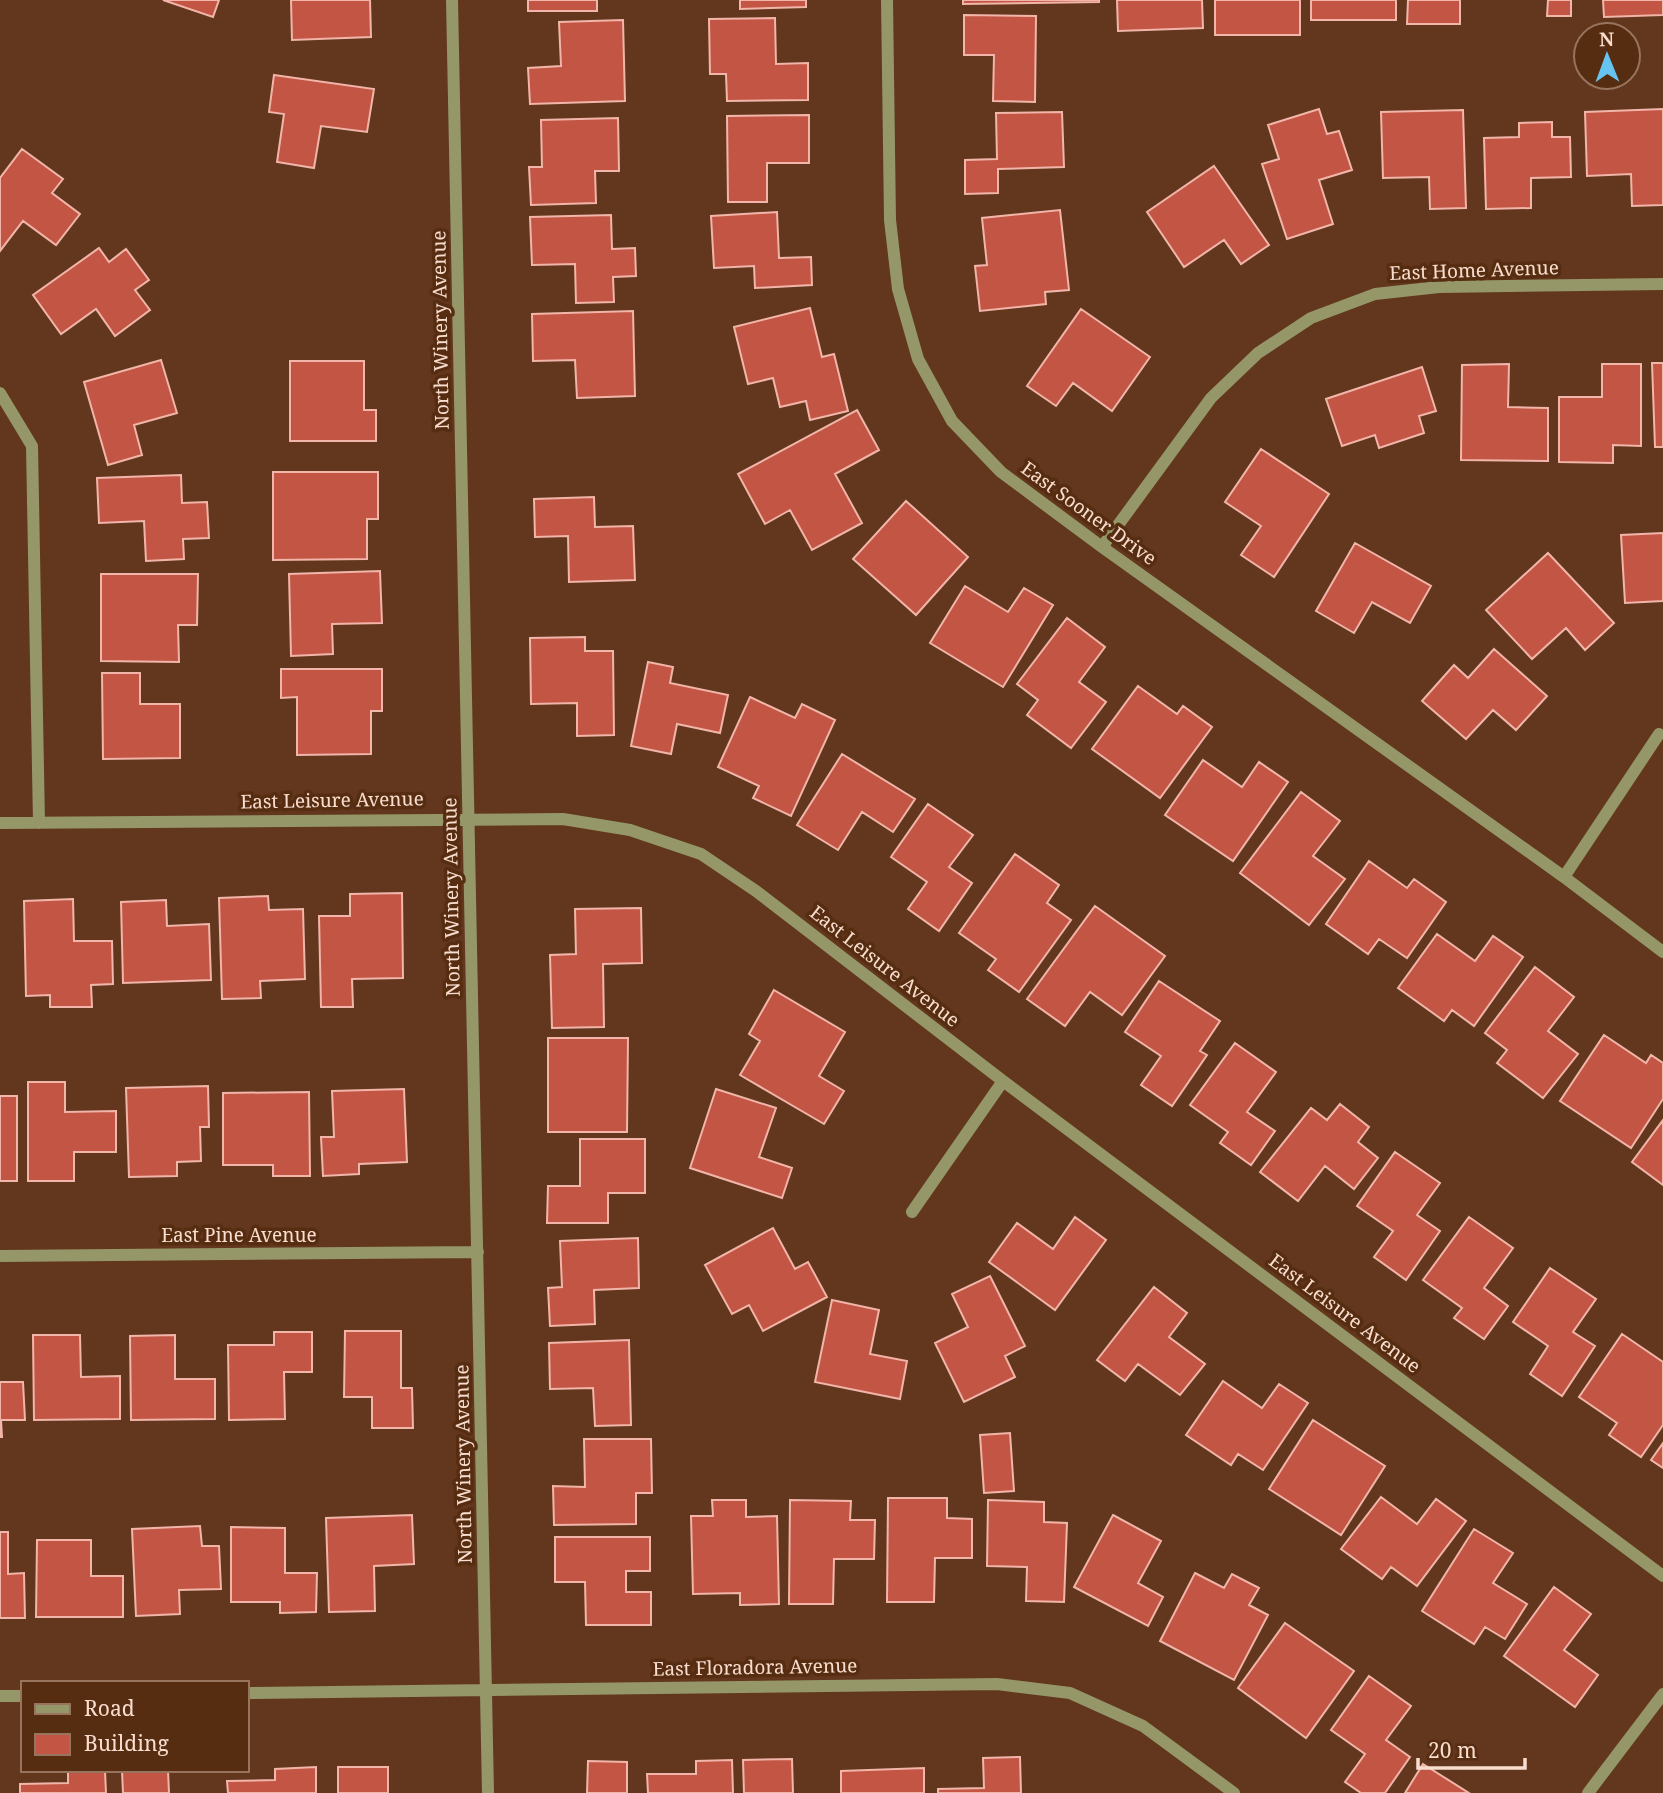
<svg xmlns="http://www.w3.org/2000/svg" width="1663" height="1793" font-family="'Noto Serif',serif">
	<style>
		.building { fill: #c25544; stroke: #f1b5a9; stroke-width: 2 }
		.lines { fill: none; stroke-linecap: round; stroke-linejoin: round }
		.minor { stroke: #959769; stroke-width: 12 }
		.labels { text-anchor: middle; stroke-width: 7; stroke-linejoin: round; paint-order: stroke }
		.street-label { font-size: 19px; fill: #f9decf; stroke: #572d12 }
	</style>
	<rect width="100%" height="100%" fill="#62371d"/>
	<path class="building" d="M163,0h56l-6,17z
		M291,0h79l1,37 -79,3z
		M528,0h69v11h-69z
		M740,0h66v7l-66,2z
		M963,0h136v2l-136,2z
		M1117,0h85l1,28 -85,3z
		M1215,0h85v35h-85z
		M1311,0h85v20h-85z
		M1408,0h52v24h-53z
		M1548,0h23v16h-24z
		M1603,0h60v15l-59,2z
		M964,15l72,1 -1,86 -42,-1 1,-46h-30z
		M775,18l1,46 32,-1v37l-81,1 -1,-27h-16l-1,-55z
		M623,20l2,81 -95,3 -2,-36 33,-2 -2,-44z
		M274,75l100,14 -7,43 -46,-6 -7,42 -37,-6 7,-48 -15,-2z
		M1319,109l8,25 12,-3 13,39 -33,10 14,44 -46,15 -25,-75 17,-5 -11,-34z
		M1663,109v96l-31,1 -1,-32 -44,2 -2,-64z
		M1463,110l3,98 -36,1 -1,-32 -46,1 -2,-66z
		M1062,112l2,55 -66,2v24l-33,1v-34l32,-1 -1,-46z
		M809,115v48h-42v39h-39l-1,-86z
		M618,118l1,53h-24l1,32 -65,2 -2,-38h13l-1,-47z
		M1552,122v15h18l1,40 -40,1v30l-45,1 -2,-71 35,-1v-14z
		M22,149l41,30 -11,14 28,21 -24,31 -33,-24 -23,30v-73z
		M1214,166l55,79 -28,19 -17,-24 -40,27 -37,-55z
		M1060,210l9,80 -24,2 1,12 -66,7 -5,-45 12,-1 -5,-47z
		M777,212l2,46 32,-1 1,28 -57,3 -1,-22 -40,2 -3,-52z
		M611,215l1,34 23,-1 1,28 -23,1 1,25 -38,1 -1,-39 -43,1 -2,-48z
		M99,248l10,14 17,-13 23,31 -14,10 15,20 -35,26 -19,-27 -35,25 -28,-39z
		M810,308l12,49 12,-3 14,57 -38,9 -4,-19 -26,6 -7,-29 -25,6 -14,-57z
		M1081,309l69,48 -38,54 -39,-28 -17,23 -29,-20z
		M633,311l2,85 -58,2 -2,-38 -42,1 -1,-47z
		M161,360l16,53 -43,12 8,30 -34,10 -24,-83z
		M290,361h74v49h12v31h-86z
		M1652,363h11v84h-8z
		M1509,364l-1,43 40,1v53l-87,-1 1,-95z
		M1602,364h39v82l-28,-1v18l-54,-1v-65h43z
		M1422,367l14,44 -17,5 5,17 -45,15 -4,-13 -33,11 -16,-47z
		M857,410l22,40 -44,24 27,49 -50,27 -22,-40 -25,14 -27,-50z
		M1261,449l68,45 -55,83 -33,-22 20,-29 -36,-24z
		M273,472h105v47h-11v40l-94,1z
		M181,475l1,28 25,-1 2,36 -26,1 1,20 -38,2 -2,-40 -45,2 -2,-45z
		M594,497l1,30 38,-1 2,54 -66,2 -1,-46 -33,1 -1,-38z
		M906,501l62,56 -52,58 -63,-56z
		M1663,533v68l-38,2 -4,-68z
		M1355,543l76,43 -21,37 -38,-21 -18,31 -38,-22z
		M1548,553l66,70 -29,27 -19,-22 -34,31 -46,-49z
		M380,571l2,52 -50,1 1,30 -42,2 -2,-82z
		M101,574h97l-1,51h-19l1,37 -78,-1z
		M965,586l43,26 16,-24 29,17 -50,82 -73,-44z
		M1067,618l38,29 -26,35 27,20 -35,46 -44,-33 11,-15 -21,-16z
		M585,637v14h28l1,84 -37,1v-33l-46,1 -1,-66z
		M1494,649l53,47 -31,34 -23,-20 -27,29 -44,-38 32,-36 14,13z
		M648,662l25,5 -3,16 58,12 -8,38 -43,-9 -6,30 -40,-8z
		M281,669h101v42h-11v43l-74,1v-58l-16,1z
		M102,673h38v31h40v54l-77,1z
		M1138,686l39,28 6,-8 29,21 -52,71 -68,-49z
		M750,697l45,21 7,-14 33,16 -44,96 -38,-18 6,-12 -41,-19z
		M842,754l73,45 -22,33 -31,-20 -24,38 -41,-25z
		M1203,760l39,27 17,-25 29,20 -55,79 -68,-46z
		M1301,792l39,29 -27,35 32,23 -36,46 -69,-52z
		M928,804l45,31 -24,32 23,16 -33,48 -31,-22 19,-27 -36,-25z
		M1015,854l44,31 -12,18 24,17 -52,72 -31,-22 8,-11 -37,-26z
		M1369,861l38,27 7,-9 32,23 -39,56 -28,-19 -11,15 -42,-30z
		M402,893l1,85 -51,1 1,28h-32l-2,-91h31v-22z
		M268,896l1,14 34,-1 2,70 -45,2 1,17 -39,1 -3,-101z
		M73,899l1,42h38l1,43 -22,1 1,22h-42v-12l-24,1 -2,-95z
		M166,900l1,26 42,-2 2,56 -88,3 -2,-81z
		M1095,906l70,50 -43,59 -32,-23 -25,34 -38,-27z
		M641,908l1,55 -39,1 1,63 -52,1 -2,-73 26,-1 -1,-45z
		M1437,934l38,27 18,-25 30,21 -49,69 -22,-16 -8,11 -46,-33z
		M1535,967l39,30 -26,34 30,23 -35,44 -46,-35 10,-13 -22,-17z
		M1159,981l61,40 -20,30 7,4 -35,51 -31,-21 20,-29 -36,-24z
		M774,990l71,42 -26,44 25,15 -20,33 -84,-49 20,-34 -11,-7z
		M1604,1035l42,28 5,-8 12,8v36l-32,49 -71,-47z
		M548,1038h80l-1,94h-79z
		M1235,1043l41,29 -29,40 28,19 -24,34 -31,-22 8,-11 -38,-27z
		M28,1082h37v30l51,-1v41h-42v29h-46z
		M208,1086l1,41h-9l1,34 -24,1v14l-48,1 -3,-89z
		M404,1089l3,73 -48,2v10l-36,2 -2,-39h13l-2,-46z
		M716,1089l60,19 -17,49 33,11 -10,30 -92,-30z
		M309,1092l1,84h-37v-11h-50v-72z
		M0,1096h17v85h-17z
		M1340,1104l29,23 -11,15 20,16 -24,31 -29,-23 -27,35 -38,-29 51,-64 16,12z
		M1663,1120v65l-31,-23z
		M580,1139h65v54h-37v30h-61l1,-37h32z
		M1395,1152l45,31 -23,32 23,16 -34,49 -32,-23 19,-26 -36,-25z
		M1075,1217l31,23 -51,70 -66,-48 28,-39 36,26z
		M1469,1217l44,31 -29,40 24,18 -24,33 -30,-21 8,-10 -39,-28z
		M773,1228l22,41 13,-7 19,35 -64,34 -14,-26 -17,9 -27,-49z
		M638,1238l1,50 -45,2 1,34 -45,2 -2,-38 14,-1 -2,-46z
		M1550,1268l46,31 -23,33 22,14 -33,50 -32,-22 18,-28 -35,-24z
		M990,1276l35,70 -20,10 10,21 -51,25 -29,-59 33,-16 -16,-33z
		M1154,1287l33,26 -18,24 36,27 -25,31 -42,-31 -13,17 -28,-21z
		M832,1300l47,10 -9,44 37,7 -7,38 -85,-17z
		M345,1331h56v57h11l1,40h-41v-31h-28z
		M274,1332h38v40h-28l1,47 -56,1 -1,-75h46z
		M1622,1334l41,28v63l-22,32 -32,-22 8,-12 -38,-26z
		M33,1335h47l1,42 39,-1v43l-86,1z
		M175,1335v44h40v40l-84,1 -1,-84z
		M629,1340l2,85 -36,1 -2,-38 -43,1 -1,-46z
		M1223,1381l39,27 17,-24 29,19 -45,67 -25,-16 -7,11 -45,-30z
		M0,1382h23l2,38h-24l1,17h-2z
		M1313,1420l72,46 -44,69 -72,-46z
		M1010,1433l4,58 -30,2 -4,-58z
		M584,1439h67l1,54h-16v31l-82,1 -1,-39 32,1z
		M1663,1443v25l-12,-8z
		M1381,1497l36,27 19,-25 30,22 -49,65 -26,-19 -9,12 -41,-30z
		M888,1498h59v20l25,1v39h-37l-1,44h-47z
		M712,1500h34v17l31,-1 2,88 -39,1v-12l-47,1 -2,-78h22z
		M790,1500l61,1 -1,19h25l-1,39h-40l-1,45h-44z
		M988,1500l56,2v20l23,1 -3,79 -38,-1 1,-34 -40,-1z
		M412,1515l2,49 -40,2 1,45 -46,1 -3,-94z
		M1113,1515l48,26 -23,42 25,14 -15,29 -74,-39z
		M200,1526l2,20h17l2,43 -42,1 1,24 -44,2 -4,-87z
		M231,1527l54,1v45h32l-1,39 -36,1v-11h-49z
		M1474,1529l39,24 -20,30 34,21 -22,35 -20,-12 -11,17 -52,-33z
		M0,1532h8v42l16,-1 1,45h-25z
		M555,1537h95v34h-24v21h25v33h-65l-1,-43h-30z
		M37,1540h54v36h32v41h-87z
		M1195,1573l29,15 8,-14 27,14 -10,17 19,10 -34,65 -74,-39z
		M1554,1587l37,27 -27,36 34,25 -23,32 -71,-51z
		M1285,1623l69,48 -48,67 -68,-50z
		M1369,1676l42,30 -25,34 24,17 -25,36h-24l-16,-11 20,-28 -34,-24z
		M1020,1757l1,36h-83v-4l46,-1 -1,-30z
		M792,1759l1,34h-49l-1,-33z
		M732,1760l1,33h-85l-1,-19h49v-13z
		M588,1761l39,1v31h-40z
		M1423,1764l46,29h-64z
		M316,1767v26h-88l-1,-12 48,-1v-11z
		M338,1767h50v26h-50z
		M924,1768v25h-83v-22z
		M168,1770l1,23h-46l-1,-22z
		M105,1771l1,22h-86v-9l48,-1v-11z"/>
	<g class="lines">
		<path class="minor" d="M452,0l36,1793
			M887,0l3,220 8,69 20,70 34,62 49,51 101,75 462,330 99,75
			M0,393l32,53 7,377
			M1102,547l109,-149 47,-45 53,-35 64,-24 64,-7 224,-3
			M0,823l563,-4 67,11 71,24 55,37 247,190 660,495
			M1564,877l95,-143
			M912,1212l91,-131
			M0,1256l478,-4
			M247,1693l750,-9 73,9 73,33 91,67
			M0,1696h23
			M1588,1793l75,-99"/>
	</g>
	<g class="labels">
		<g class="street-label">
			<text transform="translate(1474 270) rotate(-2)" y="7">East Home Avenue</text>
			<text transform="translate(440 330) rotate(-91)" y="7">North Winery Avenue</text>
			<text transform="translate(1089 513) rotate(36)" y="7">East Sooner Drive</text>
			<text transform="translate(332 800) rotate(-1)" y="7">East Leisure Avenue</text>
			<text transform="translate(451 897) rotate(-91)" y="7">North Winery Avenue</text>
			<text transform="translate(885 966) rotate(38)" y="7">East Leisure Avenue</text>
			<text x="239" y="1242">East Pine Avenue</text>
			<text transform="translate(1345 1313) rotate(37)" y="7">East Leisure Avenue</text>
			<text transform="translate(463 1464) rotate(-91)" y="7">North Winery Avenue</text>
			<text transform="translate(755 1667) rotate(-1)" y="7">East Floradora Avenue</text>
		</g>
	</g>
	<rect x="21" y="1681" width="228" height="91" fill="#572d12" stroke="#98745e" stroke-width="2"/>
	<rect x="35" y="1704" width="35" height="10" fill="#959769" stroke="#98745e" stroke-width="2"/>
	<text x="84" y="1716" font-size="21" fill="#f9decf">Road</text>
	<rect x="35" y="1734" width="35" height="21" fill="#c25544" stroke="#98745e" stroke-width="2"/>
	<text x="84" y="1751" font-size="21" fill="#f9decf">Building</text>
	<g transform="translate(1607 56) rotate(359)"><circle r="33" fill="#572d12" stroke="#98745e" stroke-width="2"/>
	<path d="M0-5L12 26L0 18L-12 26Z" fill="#67c4f0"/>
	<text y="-10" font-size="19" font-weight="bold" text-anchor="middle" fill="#f9decf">N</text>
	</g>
	<path d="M1418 1758v10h107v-10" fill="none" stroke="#f9decf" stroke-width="3.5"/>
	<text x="1428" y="1758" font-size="21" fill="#f9decf" stroke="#572d12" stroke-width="5" paint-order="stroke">20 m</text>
</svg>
